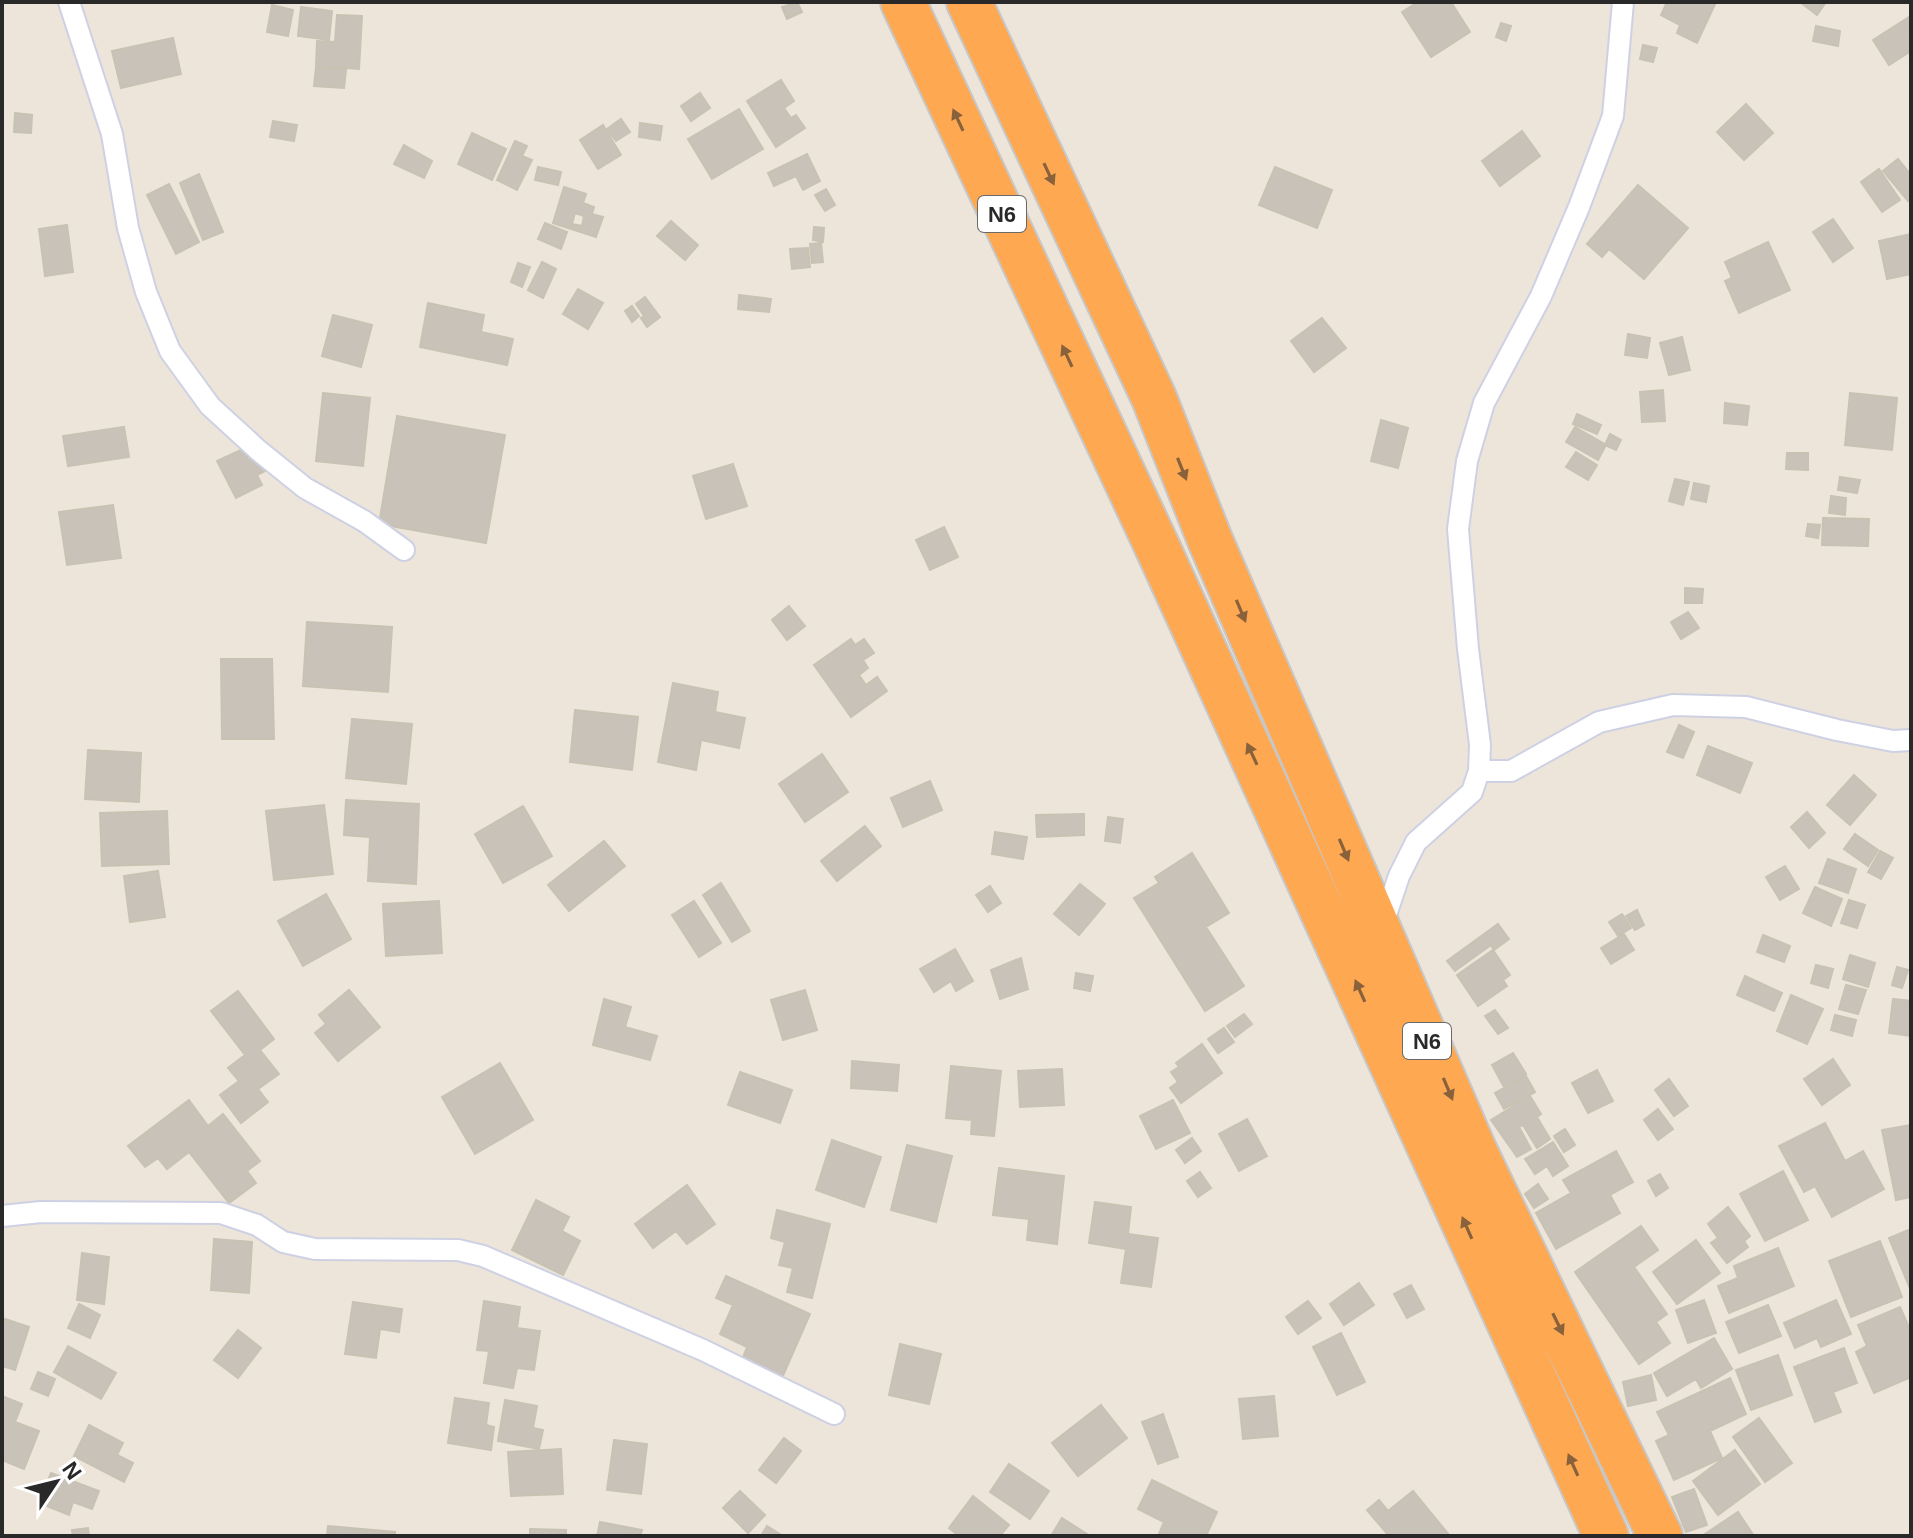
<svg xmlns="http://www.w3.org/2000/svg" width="1913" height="1538" font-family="Arial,sans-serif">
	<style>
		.building { fill: #c8c2b9; stroke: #c8c2b3; stroke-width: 2; fill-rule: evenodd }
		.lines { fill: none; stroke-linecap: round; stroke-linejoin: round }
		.lane-casing { stroke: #ced1e3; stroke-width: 24 }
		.highway-casing { stroke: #c7c7c7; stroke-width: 48 }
		.lane { stroke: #fff; stroke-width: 20 }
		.highway { stroke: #ffa852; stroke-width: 44 }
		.oneway { fill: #89623b }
		.labels { text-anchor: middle; stroke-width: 8; stroke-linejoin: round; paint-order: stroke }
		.shield { fill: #fff; stroke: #696969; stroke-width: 2 }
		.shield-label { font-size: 22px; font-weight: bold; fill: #292929 }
	</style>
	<rect width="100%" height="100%" fill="#ede5d9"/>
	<path class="building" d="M797,2l5,10 -15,7 -5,-12z
		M1418,2h33l19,30 -39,25 -29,-45z
		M1667,2h49l-19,41 -20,-10 3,-8 -19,-10z
		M1800,2h26l-9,13z
		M272,5l21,5 -5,26 -21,-4z
		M301,7l31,4 -3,29 -31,-4z
		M337,15l25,1 -3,53 -43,-3 1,-25 18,1z
		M1909,17l2,34 -22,14 -16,-25z
		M1501,23l10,3 -5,15 -10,-4z
		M1816,26l24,5 -2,15 -25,-5z
		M173,38l8,36 -60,14 -9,-37z
		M1643,45l14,3 -4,14 -13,-3z
		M316,67l30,3 -2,18 -30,-2z
		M781,80l13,21 -10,7 7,10 5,-3 9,13 -29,19 -29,-46z
		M700,93l10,15 -19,13 -10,-15z
		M1746,104l27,29 -29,27 -27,-28z
		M739,109l24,40 -51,30 -24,-40z
		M15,113l17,2 -1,18 -17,-1z
		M621,119l9,13 -14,9 -9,-12z
		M273,121l24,4 -3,16 -24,-4z
		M640,123l22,3 -2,14 -21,-3z
		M603,125l18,30 -23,14 -18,-29z
		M1522,131l18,25 -40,30 -18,-25z
		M472,133l34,16 -14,31 -34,-16z
		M515,141l12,5 -5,10 10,4 -15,30 -20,-10z
		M404,145l28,16 -8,17 -30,-14z
		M807,154l13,27 -17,9 -7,-14 -22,10 -6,-13z
		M1898,159l13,16v23l-3,3 -25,-30z
		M538,167l23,5 -3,13 -23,-5z
		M1275,167l57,23 -15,38 -58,-23z
		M1879,169l21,31 -18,12 -21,-30z
		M199,174l24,58 -20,8 -23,-57z
		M169,184l30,58 -23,12 -29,-59z
		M1638,185l50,43 -44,51 -35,-30 -7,8 -15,-13z
		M564,187l22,7 -3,9 11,4 -2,7 11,3 -7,20 -43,-14zM575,213l9,3 -2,10 -10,-2z
		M826,189l9,16 -10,6 -10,-16z
		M1833,219l20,29 -20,14 -20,-30z
		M671,221l27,24 -13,15 -28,-24z
		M545,223l22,9 -6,17 -23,-10z
		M67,225l6,47 -28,4 -6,-47z
		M814,227l10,1 -1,14 -10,-2z
		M1911,234v40l-24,5 -8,-38z
		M1768,242l22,48 -51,23 -14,-32 7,-3 -7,-16z
		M821,243l2,19 -11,1 -2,-19z
		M808,248l2,19 -18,2 -2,-20z
		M542,262l14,7 -13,29 -15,-8z
		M518,263l12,4 -8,20 -11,-5z
		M578,289l25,14 -15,26 -25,-15z
		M739,295l32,4 -2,13 -31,-3z
		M645,297l15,20 -13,10 -6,-9 3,-2 -8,-12z
		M428,303l56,12 -3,17 32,7 -6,26 -87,-18z
		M632,306l7,10 -7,6 -7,-11z
		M333,315l39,10 -11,42 -39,-11z
		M1322,318l24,30 -32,24 -23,-31z
		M1628,334l22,4 -3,20 -22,-3z
		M1682,337l8,33 -21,5 -9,-32z
		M1663,390l2,31 -23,1 -2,-30z
		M323,393l47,5 -7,68 -47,-5z
		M1850,393l47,5 -5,52 -47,-5z
		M1725,403l24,3 -2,19 -23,-2z
		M1577,414l24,11 -4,9 -24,-10z
		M397,416l108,19 -19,108 -107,-19z
		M1381,420l27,8 -10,40 -27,-7z
		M124,427l5,30 -61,9 -5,-30z
		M1575,427l31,18 -8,15 -32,-18z
		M1610,434l11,6 -5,10 -11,-5z
		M247,447l5,11 7,-3 8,15 -10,5 5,10 -26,13 -19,-37z
		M1576,452l21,13 -9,15 -22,-13z
		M1787,453h21v17l-22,-1z
		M733,464l14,42 -41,13 -13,-43z
		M1840,477l20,3 -3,13 -19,-3z
		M1675,479l14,3 -6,23 -14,-4z
		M1694,483l15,3 -3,16 -15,-3z
		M1831,496l15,2 -1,17 -16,-2z
		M113,505l8,53 -54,7 -8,-53z
		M1823,518l46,1 -1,27 -46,-1z
		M1808,524l12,1 -2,13 -12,-2z
		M944,527l14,30 -28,13 -14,-30z
		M1685,588l18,1 -1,14h-17z
		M789,606l16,20 -18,14 -15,-20z
		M1688,612l11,16 -18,11 -10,-17z
		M307,622l85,5 -4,65 -85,-6z
		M851,639l4,6 9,-6 10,14 -11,7 5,8 -9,7 7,10 11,-8 10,14 -36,26 -37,-52z
		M221,659h51l2,80h-52z
		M673,683l45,9 -3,20 30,6 -6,30 -38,-8 -5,30 -38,-8z
		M575,710l63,7 -6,53 -62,-8z
		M352,719l60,5 -6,60 -60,-6z
		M1679,725l15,7 -11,26 -16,-6z
		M1708,746l44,17 -12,30 -43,-18z
		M88,750l53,3 -2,49 -54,-3z
		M822,754l26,38 -43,30 -26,-38z
		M1854,775l22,20 -26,30 -23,-20z
		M930,781l12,29 -39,17 -12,-29z
		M346,800l73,4 -3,80 -48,-3 2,-44 -26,-2z
		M324,805l9,69 -59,6 -8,-69z
		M523,806l29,50 -49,27 -28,-49z
		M167,811l2,53 -67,2 -2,-53z
		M1807,812l18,21 -16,15 -18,-21z
		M1084,814v21l-47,2 -1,-22z
		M1108,817l15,2 -3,24 -15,-2z
		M865,826l16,20 -44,35 -16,-20z
		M995,832l32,5 -4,22 -31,-5z
		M1855,834l23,16 -10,16 -24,-17z
		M604,841l21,25 -56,45 -21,-26z
		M1880,851l13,7 -12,21 -13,-7z
		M1192,853l37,60 -23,14 38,59 -39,25 -71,-113 25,-15 -4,-6z
		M1828,859l28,10 -8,24 -29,-10z
		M1785,866l14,23 -19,11 -14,-23z
		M158,871l7,46 -35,5 -6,-46z
		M721,883l29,48 -18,11 -29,-47z
		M1080,884l25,20 -26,31 -25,-21z
		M990,886l11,17 -13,9 -12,-17z
		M1815,887l27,12 -11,27 -28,-13z
		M326,894l25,45 -48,27 -25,-45z
		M1849,900l16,5 -8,23 -16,-5z
		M439,901l3,52 -56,3 -3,-52z
		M694,901l27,42 -22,14 -27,-42z
		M1637,910l7,15 -9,5 -9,-14z
		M1622,914l9,14 -13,8 -9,-14z
		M1498,924l11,15 -15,11 -3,-5 -36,26 -8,-10z
		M1624,934l10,16 -23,14 -10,-16z
		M1763,935l27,11 -6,16 -27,-10z
		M955,949l18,32 -17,10 -5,-10 -17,11 -14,-23z
		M1493,950l17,25 -7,5 4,6 -29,20 -21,-31z
		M1850,955l25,8 -7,24 -25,-8z
		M1021,958l7,31 -28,10 -9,-29z
		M1816,965l17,4 -5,19 -17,-5z
		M1897,967l11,3 -6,18 -10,-3z
		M1076,973l17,3 -3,15 -16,-3z
		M1745,976l37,17 -8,18 -37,-16z
		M1846,985l20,5 -8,24 -19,-5z
		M349,990l31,37 -42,34 -23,-28 11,-9 -7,-9z
		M805,990l12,40 -34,10 -12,-40z
		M238,991l36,48 -14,11 19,24 -21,15 10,13 -27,21 -21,-28 19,-14 -11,-13 17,-13 -34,-44z
		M1791,995l32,14 -16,35 -30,-13z
		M604,999l27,8 -6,20 32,9 -7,24 -57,-15z
		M1893,999l18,2v35l-22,-3z
		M1495,1010l13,18 -10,6 -13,-18z
		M1244,1014l8,10 -17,13 -8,-11z
		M1835,1015l21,5 -4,16 -21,-6z
		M1224,1028l10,14 -16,11 -10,-14z
		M1202,1044l20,29 -41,30 -11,-15 8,-6 -7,-10 8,-5 -3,-4z
		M1513,1053l13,21 -22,13 -12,-22z
		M1833,1059l17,26 -28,20 -18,-26z
		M852,1061l47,4 -2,26 -46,-3z
		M500,1063l33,57 -58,34 -33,-57z
		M951,1066l50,5 -7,65 -23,-2 1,-14 -26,-2z
		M1062,1069l2,36 -44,2 -2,-36z
		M1597,1070l16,31 -25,12 -16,-30z
		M740,1072l52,18 -12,33 -52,-18z
		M1526,1076l9,16 -31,17 -9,-16z
		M1669,1079l19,27 -14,10 -19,-26z
		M1530,1096l11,18 -4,3 13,22 -13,9 -14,-23 -4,2 12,22 -14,8 -26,-37z
		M189,1100l19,26 15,-12 37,47 -13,10 9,12 -27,20 -40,-51 -22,17 -9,-11 -13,9 -17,-21z
		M1173,1100l17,33 -34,16 -16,-33z
		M1658,1109l15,20 -15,11 -14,-20z
		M1247,1119l20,37 -28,15 -20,-37z
		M1825,1123l20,38 18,-10 21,38 -52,28 -17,-31 -11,6 -25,-46z
		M1911,1125v72l-15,3 -14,-70z
		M1565,1129l10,16 -11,7 -10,-16z
		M1192,1138l9,13 -16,12 -9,-13z
		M832,1140l49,17 -17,50 -48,-17z
		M1553,1142l15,24 -15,10 -6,-10 -12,8 -10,-15z
		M907,1145l45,11 -16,66 -45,-12z
		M1616,1151l17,31 -23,13 10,18 -64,36 -20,-36 35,-20 -8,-13z
		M999,1168l65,8 -7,68 -30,-4 2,-21 -36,-4z
		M1783,1171l25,49 -43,21 -25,-47z
		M1200,1172l11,16 -13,9 -11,-16z
		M1660,1174l8,14 -12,8 -8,-15z
		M1538,1184l10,15 -14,9 -9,-14z
		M687,1185l28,39 -28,20 -11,-13 -23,17 -18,-24z
		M536,1200l33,17 -7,14 18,10 -17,34 -51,-25z
		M1095,1202l36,5 -3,27 30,4 -7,49 -30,-4 5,-34 -37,-6z
		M1728,1207l22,29 -6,5 4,6 -21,16 -16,-20 7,-5 -10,-14z
		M777,1210l53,14 -18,74 -25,-6 6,-24 -14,-3 6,-23 -14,-4z
		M1641,1226l17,24 -24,17 33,47 -11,8 14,21 -31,21 -64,-92z
		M1911,1229v62l-22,-53z
		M214,1239l38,3 -3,51 -38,-3z
		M1696,1240l24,33 -43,31 -24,-32z
		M1880,1241l22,56 -51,20 -22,-56z
		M1778,1248l16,38 -65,27 -11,-27 20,-8 -4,-12z
		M82,1253l27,4 -5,47 -27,-4z
		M726,1276l84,38 -28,64 -40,-18 5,-13 -27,-13 13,-29 -17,-7z
		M1359,1283l15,22 -30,20 -14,-21z
		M1411,1285l13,24 -17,9 -13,-24z
		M1704,1300l12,33 -28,10 -12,-33z
		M1836,1300l15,34 -30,13 -4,-9 -22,10 -11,-25z
		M484,1301l36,6 -3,21 23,3 -6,39 -17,-2 -4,20 -29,-5 5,-32 -12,-1z
		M1308,1301l13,17 -23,16 -12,-17z
		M353,1302l49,7 -3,23 -19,-3 -4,29 -31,-4z
		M79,1304l21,11 -10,23 -22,-10z
		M1768,1305l13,31 -42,17 -13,-31z
		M1900,1307l11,25v45l-37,16 -18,-41 11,-6 -9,-21z
		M2,1318l27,9 -14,43 -13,-4z
		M238,1330l23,18 -23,30 -24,-18z
		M1341,1333l24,49 -28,13 -24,-48z
		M1714,1338l18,31 -31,19 -5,-9 -29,17 -13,-23z
		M900,1344l41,10 -12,50 -40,-9z
		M68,1346l48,27 -15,26 -47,-27z
		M1844,1348l13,35 -24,9 8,20 -26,10 -21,-55z
		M1778,1355l14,40 -41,15 -15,-40z
		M38,1372l17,7 -7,17 -17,-7z
		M1651,1375l5,25 -28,6 -5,-24z
		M1730,1378l16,36 -36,17 12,27 -48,22 -18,-39 13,-6 -12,-23z
		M2,1396l20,8 -7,18 24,9 -15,38 -22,-9z
		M1274,1396l4,40 -35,3 -4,-40z
		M455,1398l34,5 -3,22 8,2 -3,23 -43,-7z
		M505,1400l32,6 -4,22 10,2 -4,19 -41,-8z
		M1101,1405l26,33 -49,38 -26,-33z
		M1163,1414l15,43 -20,7 -16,-42z
		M1759,1418l33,45 -27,19 -32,-45z
		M89,1425l34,18 -6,12 16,8 -9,19 -50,-26z
		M784,1438l17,13 -25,32 -17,-13z
		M614,1440l33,4 -6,50 -34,-4z
		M561,1449l2,45 -52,2 -3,-44z
		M1735,1450l25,34 -42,31 -25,-34z
		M1009,1464l40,27 -19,28 -40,-27z
		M51,1473l48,18 -7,18 -19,-7 -4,13 -30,-12z
		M1152,1480l65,32 -11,24h-48l6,-14 -26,-13z
		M1694,1489l13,36 -21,7 -14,-35z
		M740,1491l25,24 -17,18 -25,-25z
		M1413,1491l37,45h-61l-22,-26 12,-10 9,11z
		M973,1496l36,29 -9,11h-41l-10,-8z
		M1738,1512l16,24h-52z
		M1062,1518l28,18h-39z
		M600,1522l42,8 -2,6h-43z
		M328,1526l67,6v4h-68z
		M767,1526l16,10h-22z
		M88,1528l1,8h-16l-1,-6z
		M530,1529l36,1v6h-36z"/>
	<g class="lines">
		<defs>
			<path id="lane" d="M69,2l43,132 16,94 18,64 24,59 40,55 48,44 47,38 59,33 40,29
				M1479,771h32l88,-49 74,-17 73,2 91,23 56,11 18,-1
				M1383,924l16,-48 17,-34 56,-50 7,-21 1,-26 -12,-96 -10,-120 9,-68 17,-58 57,-107 38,-89 34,-91 10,-114
				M2,1216l39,-4 180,1 36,12 26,17 32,7 143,1 25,6 220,94 131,64"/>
			<path id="highway" d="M903,2l258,553 445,981
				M969,2l185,396 56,142 264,610 186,386"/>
		</defs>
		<use href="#lane" class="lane-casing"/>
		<use href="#highway" class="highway-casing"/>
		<use href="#lane" class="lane"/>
		<use href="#highway" class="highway"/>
	</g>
	<defs><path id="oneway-solid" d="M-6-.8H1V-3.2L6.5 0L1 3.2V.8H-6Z" transform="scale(2)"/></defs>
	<g class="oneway">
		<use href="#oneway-solid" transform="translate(958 120) rotate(-115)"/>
		<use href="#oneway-solid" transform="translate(1049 174) rotate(65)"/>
		<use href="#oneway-solid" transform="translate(1067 356) rotate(-115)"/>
		<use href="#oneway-solid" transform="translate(1182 469) rotate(68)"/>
		<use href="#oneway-solid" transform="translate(1241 611) rotate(67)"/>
		<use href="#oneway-solid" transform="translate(1252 754) rotate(-115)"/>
		<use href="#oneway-solid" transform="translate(1344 850) rotate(67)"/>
		<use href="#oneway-solid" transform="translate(1360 991) rotate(-114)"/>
		<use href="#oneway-solid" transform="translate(1448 1089) rotate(67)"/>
		<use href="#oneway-solid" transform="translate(1467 1228) rotate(-114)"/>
		<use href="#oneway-solid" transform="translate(1558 1324) rotate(64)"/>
		<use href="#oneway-solid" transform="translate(1573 1465) rotate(-114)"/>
	</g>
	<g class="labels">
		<g class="shield">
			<rect x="978" y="196" width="48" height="36" rx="6"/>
			<rect x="1403" y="1023" width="48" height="36" rx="6"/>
		</g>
		<g class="shield-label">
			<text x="1002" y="222">N6</text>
			<text x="1427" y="1049">N6</text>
		</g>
	</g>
	<rect width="1913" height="1538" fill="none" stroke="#292929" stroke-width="8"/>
	<g transform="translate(56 1482) rotate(55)" stroke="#ffffff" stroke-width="6" paint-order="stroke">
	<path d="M0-6L14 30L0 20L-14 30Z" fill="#292929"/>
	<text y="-12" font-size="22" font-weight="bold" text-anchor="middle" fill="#292929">N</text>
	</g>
</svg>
